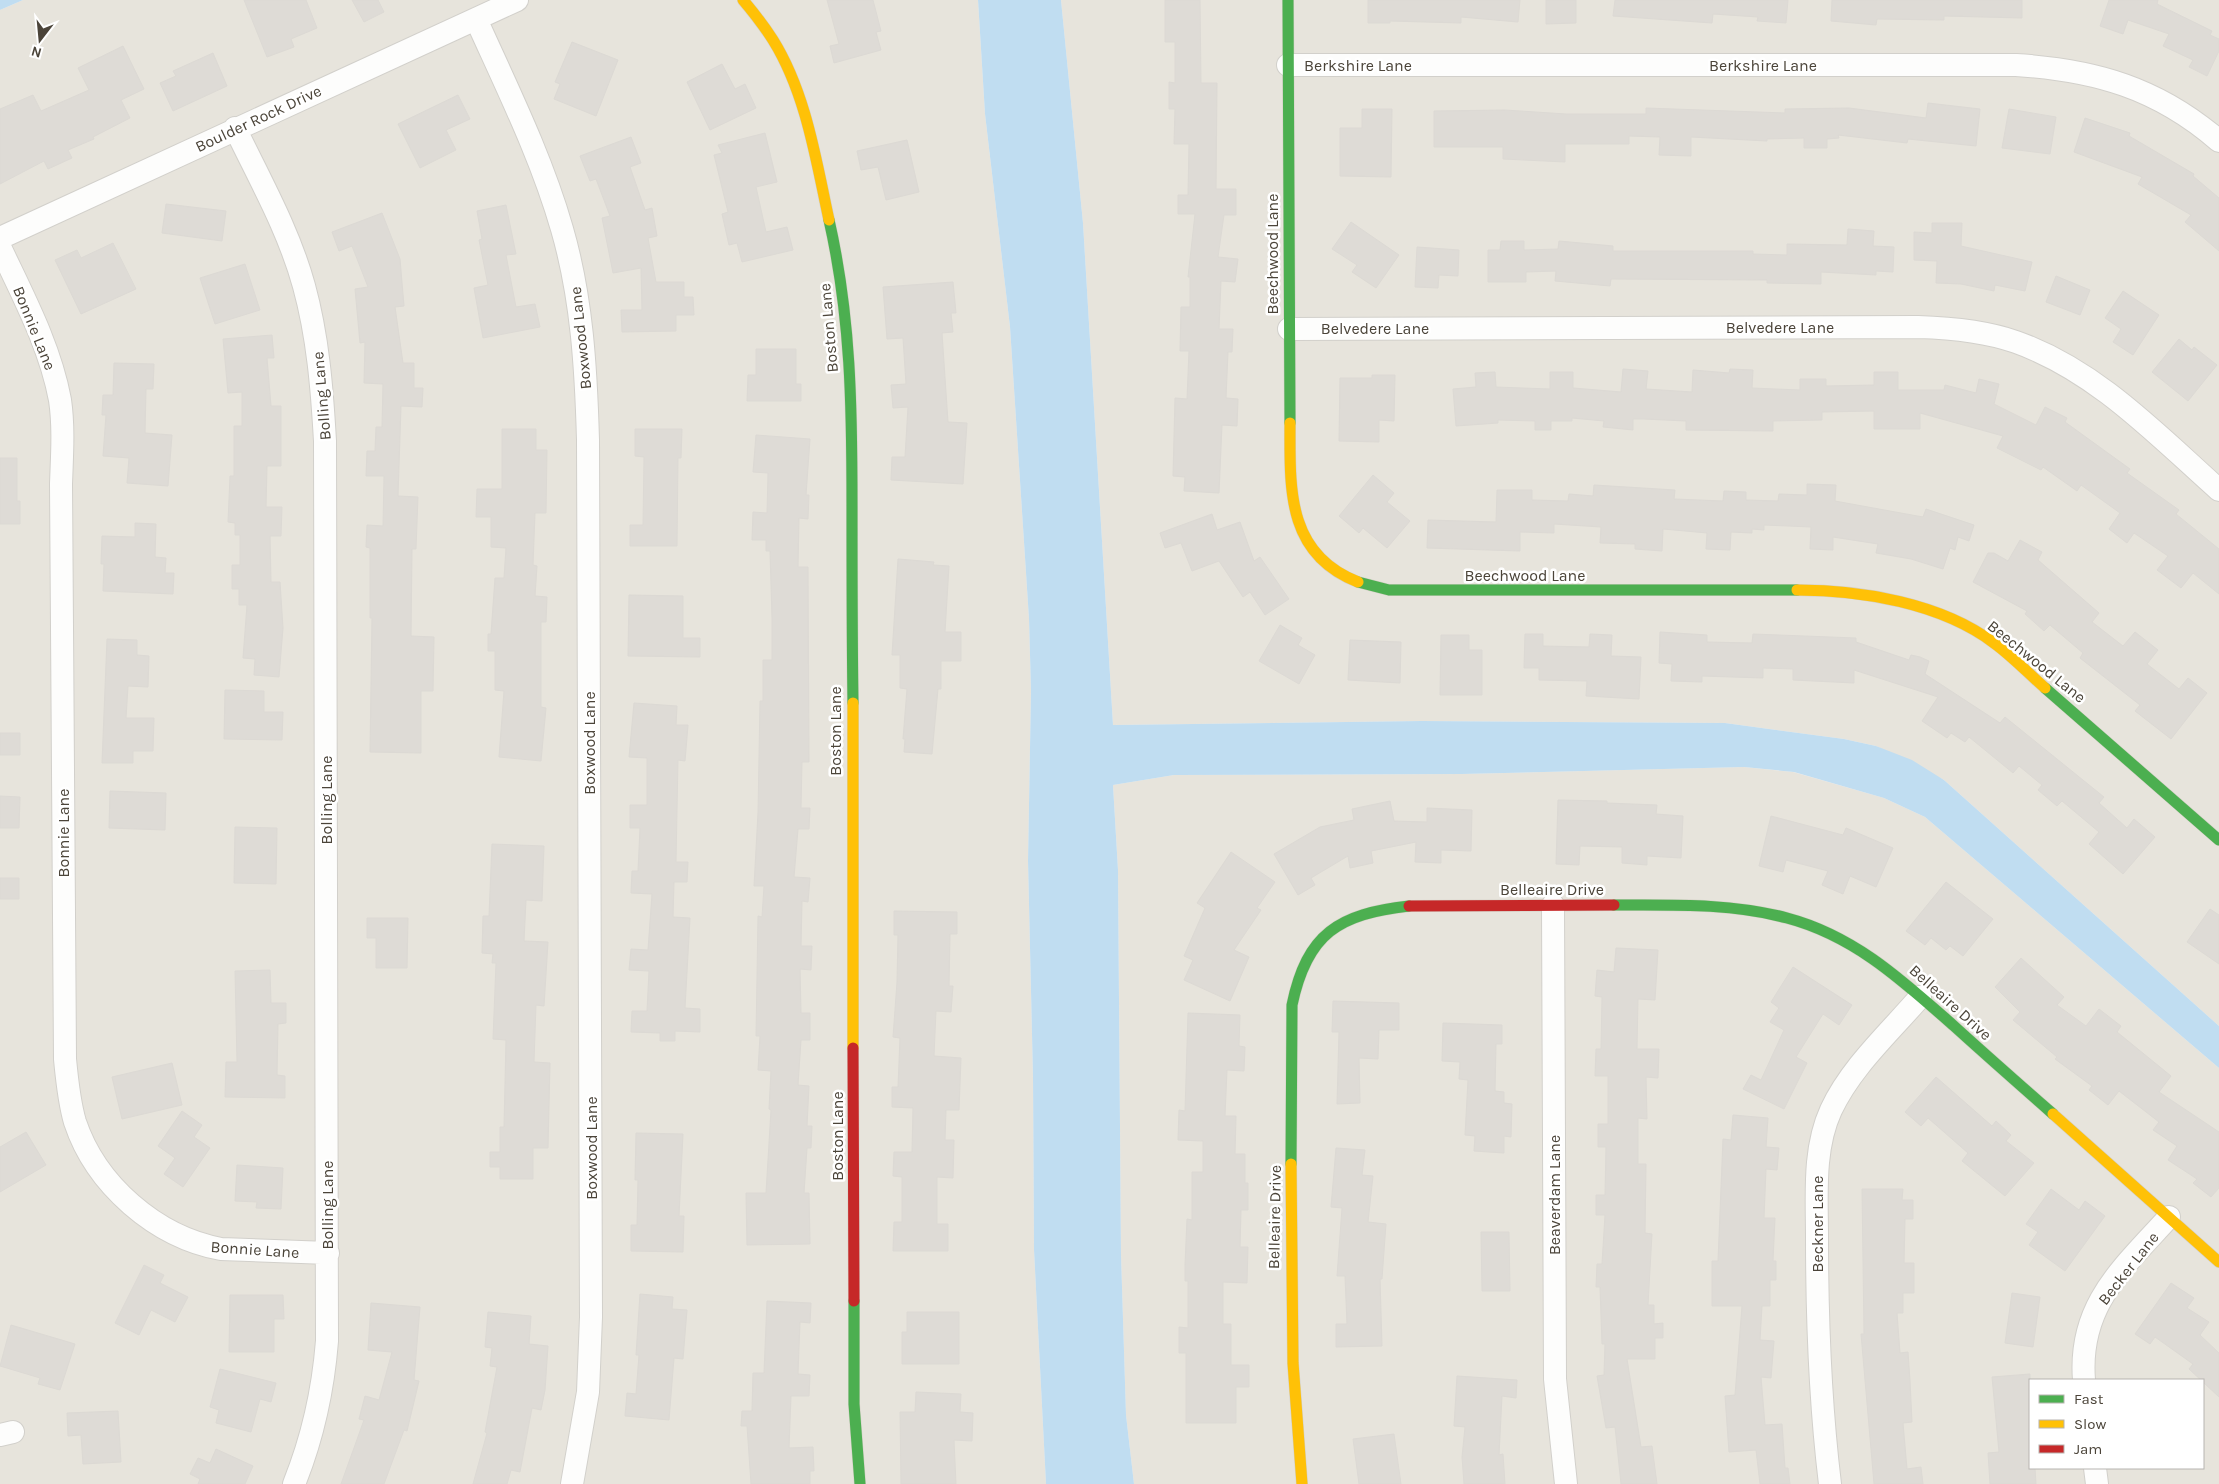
<svg xmlns="http://www.w3.org/2000/svg" width="2219" height="1484" font-family="Karla,sans-serif">
	<style>
		.residential { fill: #e7e4dc; fill-rule: evenodd }
		.water { fill: #c0ddf1 }
		.building { fill: #dedbd6; stroke: #dcd9d4 }
		.lines { fill: none; stroke-linecap: round; stroke-linejoin: round }
		.street-casing { stroke: #d2d0cb; stroke-width: 24 }
		.fast-casing { stroke: #d3cfc5; stroke-width: 12 }
		.slow-casing { stroke: #d3cfc5; stroke-width: 12 }
		.jam-casing { stroke: #d3cfc5; stroke-width: 12 }
		.street { stroke: #fdfdfc; stroke-width: 22 }
		.fast { stroke: #4caf50; stroke-width: 11 }
		.slow { stroke: #ffc107; stroke-width: 11 }
		.jam { stroke: #c62828; stroke-width: 11 }
		.labels { text-anchor: middle; stroke-width: 5; stroke-linejoin: round; paint-order: stroke }
		.street-label { font-size: 16px; fill: #4b4439; stroke: #fff }
	</style>
	<rect width="100%" height="100%" fill="#f4f2ee"/>
	<path class="residential" d="M23,0h955l7,114 25,213 19,292 2,72 -3,170 5,217 1,172 12,234h-1046v-1474z
		M1061,0h1158v1026l-275,-246 -68,-34 -32,-7 -119,-16 -303,-2 -309,4 -30,-502z
		M1744,767l49,5 91,26 41,19 294,251v416h-1085l-8,-69 -5,-160 -3,-385 -5,-85 61,-10 288,-1zM2030,1380h173v88h-173z"/>
	<path class="water" d="M0,0h23l-23,10z
		M978,0h83l22,223 30,502 309,-4 303,2 119,16 32,7 36,14 32,20 275,246v42l-294,-251 -41,-19 -90,-26 -50,-5 -282,7 -288,1 -61,10 5,85 3,385 5,160 8,69h-88l-12,-234 -1,-172 -5,-217 3,-170 -2,-72 -19,-292 -25,-213z"/>
	<path class="building" d="M244,0h62l11,28 -26,11 3,8 -27,10z
		M352,0h26l6,12 -20,10z
		M827,0h46l8,31 -5,1 5,18 -47,13 -4,-17 9,-2z
		M1165,0h35l1,83h16l-1,106h20v26h-12l-6,42 20,2 -3,23 -14,-1 -2,48h14l-1,23h-4l-2,46 12,1 -1,27 -15,-1 -3,68 -35,-2 1,-14 -12,-1 2,-78 12,1 2,-48h-9l1,-44h9v-30h-2l7,-63h-17v-19h10l1,-51h-15l1,-35h-6v-27l6,1v-41h-10z
		M1368,0h152l-2,22 -57,-5v6l-71,-2v2h-22z
		M1546,0h30v23l-30,1z
		M1615,0h173l-2,23 -29,-2 1,-4 -45,-3 -1,9 -99,-7z
		M1832,0h190v18l-78,-2v4l-67,-1 -1,6 -45,-4z
		M2109,0h49l-1,4 55,27 -2,4 9,4v12l-12,25 -18,-9 4,-7 -30,-14 6,-12 -41,-14 -5,14 -23,-8z
		M572,42l46,18 -22,56 -42,-17 6,-15 -5,-2z
		M123,46l21,43 -23,11 9,18 -37,19 1,2 -26,11 4,8 -24,11 -4,-8 -44,23v-75l33,-14 8,16 48,-21 -11,-22z
		M213,53l14,33 -54,25 -13,-28 16,-7 -3,-5z
		M722,64l13,25 10,-5 11,24 -46,22 -23,-48z
		M458,95l12,24 -24,11 10,20 -36,18 -22,-44z
		M1928,103l52,6 -4,37 -68,-7 -1,4 -69,-8 1,3 -12,1v9h-23v-10l-37,1v2l-76,-4v19l-32,-1 1,-18 -31,-1v8h-64v18l-62,-3v-12h-69v-36l71,-1 61,4h80v-6l139,5v-4l64,-1 77,10z
		M1362,109h30l-1,68 -51,-1v-48h22z
		M2009,109l47,8 -6,37 -48,-6z
		M2085,118l45,15 -1,3 65,38 -1,2 26,22v53l-34,-29 6,-7 -53,-31 4,-7 -68,-25z
		M765,133l12,49 -21,5 10,45 21,-5 6,23 -51,12 -5,-19 -8,2 -7,-31 6,-2 -14,-57 8,-2 -4,-8z
		M631,137l10,26 -11,4 15,43 7,-2 5,28 -9,2 8,44h28v15h9l1,18h-18v16l-54,1 -1,-22h21l-1,-42 -28,5 -11,-55 8,-2 -14,-37 -6,2 -10,-25z
		M907,140l12,52 -33,8 -8,-33 -17,3 -4,-19z
		M166,204l60,7 -4,30 -60,-8z
		M506,205l10,49 -10,1 10,52 19,-3 5,23 -57,11 -9,-50 14,-3 -9,-45 3,-1 -5,-28z
		M382,213l18,46 4,47 -9,1 8,56h11v25h9l-1,19 -21,-1 -3,90 20,1 -2,52h-4l-1,87 23,1 -1,54h-12v62l-51,-1 2,-134h-2v-70l-4,-1 1,-22 16,1 1,-50h-18l1,-25h8l1,-24h6l1,-43 -19,-1 1,-41 -5,1 -5,-54 13,-2 -16,-41 -13,5 -7,-19z
		M1351,222l48,33 -23,33 -24,-16 5,-7 -25,-16z
		M1932,223h30l-1,23 71,16 -7,29 -30,-6 -1,6 -33,-7 -25,-1 1,-22 -23,-1v-28l18,1z
		M1848,229l26,2 -1,15 21,1 -1,25 -17,-1v4l-55,-3v12l-54,-1v-3l-156,-1 -1,7 -55,-5 1,-10 -30,1v10h-38v-32h12l1,-9h23v9l34,-1 1,-8 54,5v5h140v3l34,1v-11l60,1z
		M113,243l23,46 -55,25 -26,-54 22,-10 4,8z
		M1417,247l42,3 -1,26 -19,-1 -1,13 -23,-1z
		M245,264l15,46 -45,14 -15,-46z
		M2056,276l34,14 -10,25 -34,-13z
		M953,282l3,31h-5l2,19 -11,1 6,89 19,1 -4,61 -72,-4 1,-23h13l3,-50 -15,1 -2,-23 15,-1 -3,-46 -16,1 -4,-52z
		M2123,291l36,24 -26,40 -20,-13 8,-13 -16,-11z
		M272,335l2,23h-7l4,48h10v60h-14l-1,41h16l-1,29h-11l1,46h9l3,46 -4,49 -25,-2 1,-16 -12,-1 4,-53h-8v-16h-7v-24h8v-30h-5v-12l-7,-1 2,-46h4v-50h8v-34l-14,1 -5,-54z
		M2179,339l13,11 2,-3 23,18 -29,36 -36,-29z
		M756,349h40v35h5v17h-54l1,-26h8z
		M114,363l40,1 -1,25h-7l-1,44 27,2 -4,51 -41,-3 2,-25 -26,-2 3,-41h-4l1,-20h10z
		M1623,369l25,2 -2,18 46,3 1,-22 36,3 1,-4 23,1 -1,18 48,2v-11h26v7l48,-1v-13h24v18h46l1,-5 31,8 3,-14 20,5 -5,20 42,21 9,-18 22,11 -2,4 65,47 -3,4 52,37 -3,4 43,35v45l-26,-21 -12,15 -24,-18 11,-14 -34,-23 -7,10 -18,-14 11,-16 -39,-28 -4,6 -34,-24 -2,3 -44,-22 6,-12 -83,-23v16h-46v-18l-52,1v8l-49,1v10l-87,-1v-9l-42,-2h-11v11l-30,-3 1,-6 -32,-3v3h-21v9h-16v-9l-37,-1v3l-42,3 -3,-37 23,-2 -1,-14 20,-1 1,15 54,2v-17h23v16l48,4z
		M1372,375h23l-1,46 -15,-1v22l-40,-1 1,-63h32z
		M502,429h34v21h11l-1,63h-11l-2,52 4,1 -2,30 12,1 -1,25h-5v85l5,1 -5,53 -42,-4 5,-66 -9,-1v-39h-7v-17h3l4,-56h9l2,-30 -15,-1v-30h-15l1,-28h25z
		M635,429h47l-1,29h-3l-1,88h-47v-21h13l1,-68 -9,-1z
		M756,435l54,4 -4,56h3l-1,24 -9,-1 -1,49h10l1,195h-7l-1,46h9l-1,21h-11l-4,48 16,1 -2,24 -6,-1 -1,45h11l-1,24 -11,-1 1,44h9v27h-9l-3,45 11,1 -2,40h5l-1,22h-4l-3,45h5l1,51 -63,1 -1,-52h20l5,-83 -2,-1 2,-38 -13,-1 2,-34h-4l2,-120 4,1 2,-31h-10l4,-73 2,-112h3v-41h9v-42l-2,-67h-4v-11h-14l1,-28 14,1 1,-40 -15,-1z
		M0,458h17v43h3v23h-20z
		M1373,475l21,18 -7,9 23,19 -23,27 -24,-20 -4,5 -20,-17z
		M1807,484l29,1 -1,16 88,16 3,-8 48,16 -5,16 -11,-4 -3,13 -5,-2 -7,21 -32,-10 -35,-6 2,-9 -45,-7v13l-23,-1 1,-22 -47,-2v5l-12,-1v4l-21,-1 -1,18 -24,-1 1,-16 -44,-4 -1,22 -27,-2v-5l-35,-1 1,-16 -47,-3v9l-34,-1v19l-93,-3 1,-28 68,2 1,-32h35v10l36,1 1,-7 24,2 1,-11 81,5 -1,9 49,2 1,-10 22,1v8l32,1 1,-7 28,1z
		M1212,514l5,16 23,-8 14,39 6,-4 29,42 -24,16 -15,-23 -7,5 -24,-36 -27,10 -11,-28 -16,5 -5,-15z
		M135,523l21,1 -1,33 11,1 -1,15h9l-1,21 -70,-3 1,-27h-3l1,-28 33,1z
		M2020,540l22,12 -4,8 61,53 -7,9 31,24 12,-14 23,18 -11,14 32,25 9,-11 19,15 -36,46 -36,-28 5,-6 -60,-47 3,-5 -33,-28 -6,6 -19,-17 2,-3 -54,-29 15,-29h6l14,8z
		M898,559l36,3 -1,3 16,1 -4,66h16v29h-20v28h-3l-6,65 -28,-2 1,-13h-2l4,-50 -7,-1v-33h-8z
		M629,595l54,1v42h17v19l-72,-1z
		M1280,625l22,13 -4,7 17,10 -16,29 -40,-23z
		M1660,632l47,3v7l45,1 1,-9 103,4v4l53,18 2,-5 9,2 9,4 -4,13 75,49 5,-6 99,80 -5,6 28,25 7,-9 21,18 -32,37 -34,-30 10,-12 -37,-31 -5,5 -19,-16 4,-5 -23,-19 -6,7 -44,-36 -4,5 -14,-9 -4,5 -25,-17 16,-24 -84,-27v13l-61,-3v-11l-30,-1v10l-61,-2v6l-31,-1 1,-17 -13,-1z
		M1525,634h18v12l46,1 1,-13 22,1 -1,21 30,1 -2,42 -53,-3 1,-15 -48,-1v-12h-15z
		M1441,635h28v15h13v45h-42z
		M107,639l30,1v15l12,1 -1,31 -20,-1 -2,32h28l-1,33h-20v12h-31z
		M1350,640l51,2 -1,41 -52,-3z
		M225,690l39,1v21h19l-1,28 -58,-1z
		M634,703l43,3 -1,19h12l-3,36 -7,-1 -2,102h12l-1,20h-13l-1,35 17,1 -5,90 15,1v23l-25,-1v10h-15v-8l-29,-1 1,-21h15l2,-40 -20,-1 2,-21 17,1 4,-56 -21,-1 1,-22h6l2,-43h-10v-23h17v-47l-18,-1z
		M0,733h20v22h-20z
		M110,791l56,2 -1,37 -56,-2z
		M0,796l20,1 -1,31h-19z
		M1558,800l49,1v2l50,2 -1,9 27,2 -2,42 -34,-2v9l-25,-2v-16l-42,-1 -1,19 -23,-1z
		M1390,801l4,20 33,1v-14l45,2 -1,41 -30,-1v13l-26,-1 1,-20 -45,9 2,12 -23,5 -2,-12 -37,22 4,7 -17,10 -24,-41 46,-27 34,-7 -2,-11z
		M1771,816l72,19 3,-7 47,20 -17,39 -26,-11 -7,18 -21,-9 6,-14 -42,-11 -3,12 -24,-6z
		M235,827l42,1 -1,56 -42,-1z
		M492,844l52,2 -2,55 -16,-1 -2,41 24,1 -4,64 -8,-1 -2,57 16,1 -2,85h-15v31h-33v-12h-10v-15h10v-25h4l2,-87 -13,-1 3,-76h-4l1,-9 -11,-1 1,-37h6z
		M1231,852l44,30 -18,26 4,2 -27,40 15,7 -19,44 -46,-21 9,-20 -9,-4 21,-48 -8,-5z
		M0,878h19v21h-19z
		M1946,882l47,37 -30,37 -13,-10 -4,4 -15,-12 -6,7 -19,-14z
		M2210,909l9,6v49l-32,-22z
		M894,911l63,1v22h-7l-1,52h4l-2,26 -15,-1 -2,45 27,2 -2,52h-13l-1,30h9l-1,38 -16,-1v47h11v27h-55l1,-29h8v-45l-9,-1 1,-24h18l1,-44 -21,-1v-20h6l2,-49 -7,-1 4,-55 1,-47h-4z
		M367,918h41l-1,50h-31v-30h-9z
		M1616,948l42,2 -3,50 -17,-1 -1,50h22l-1,29 -12,-1 1,42 -9,-1v46h8l-1,69 7,1 -4,71h6v19l9,-1v15h-8v21h-28l14,88 11,-1 5,38h-36l-6,-57 -9,1 -9,-52 7,-1 1,-31h-3l-2,-57h-4l1,-23h5l3,-49h-9v-20h9l1,-48h-8v-23h10v-48h-13l1,-27h5l1,-52 -7,-1 2,-26 17,2z
		M2021,958l43,39 -7,8 29,21 13,-17 22,17 -4,6 54,44 -12,16 60,40v56l-8,9 -18,-14 4,-4 -29,-19 9,-14 -24,-16 6,-8 -40,-31 -11,14 -19,-15 3,-4 -37,-27 2,-2 -44,-37 7,-8 -25,-25z
		M1793,967l59,38 -13,20 -16,-11 -27,43 11,6 -23,46 -41,-20 8,-14 10,5 23,-50 -14,-8 9,-14 -8,-6z
		M270,970l1,33h15v20l-8,1 -1,51 8,1v22l-60,-1 1,-35h11l-2,-91z
		M1333,1001l66,2v27h-20l-1,29 -19,-1 1,45 -23,1 2,-72h-7z
		M1188,1013l52,2 -1,31 6,1 -1,24 -17,-1 -2,46h11l-1,38h10v29h3v27h-7l-1,37h8l-1,36 -24,-1v42h8v41h18v22h-13v36h-50v-70h-7v-26l9,1v-47h-3v-16l2,-46 5,1v-48h11v-31l-25,-1 1,-30 6,1z
		M1443,1023l59,2v19h-6l-1,47 9,1v11l8,1 -1,33 -7,-1v17l-30,-2 1,-15 -10,-1 3,-55 -9,-1 1,-17 -18,-1z
		M172,1063l10,42 -60,14 -10,-42z
		M1936,1077l56,49 4,-5 15,14 -5,6 28,22 -29,33 -43,-35 6,-8 -40,-35 -7,8 -16,-14z
		M182,1111l20,14 -8,12 16,11 -27,39 -19,-13 11,-16 -17,-12z
		M1733,1115l35,3 -2,29 13,1 -2,22 -11,-1 -2,49h11l-2,43h3v19h-6v26h-8l-2,34 14,1 -3,37 -10,-1 4,48 17,-1 3,44h3l2,16h-30l-4,-34 -27,2 -4,-56 10,-1 7,-89h-30v-45h6l5,-122 8,1z
		M26,1132l20,33 -46,27v-45z
		M636,1133l47,1 -4,82h5l-1,36 -52,-1v-26h6l1,-45h-3z
		M1336,1148l29,2 -3,25 11,1 -5,46 18,2 -4,55h-2l2,67 -46,1v-23h11l-2,-48h-8l5,-68 -11,-1z
		M237,1165l46,3 -2,41 -25,-1 1,-6 -22,-1z
		M1862,1189h41l-1,11h11v19h-8l-1,44h10v30h-11v20h-6l3,40 8,-1 2,29 2,41 -9,1 4,46 14,-2 2,17h-49l-13,-150h3z
		M2051,1189l28,21 6,-9 20,15 -40,55 -36,-26 9,-13 -12,-8z
		M1481,1232h28l1,59h-28z
		M144,1265l20,10 -4,8 28,14 -13,25 -24,-12 -12,25 -24,-12z
		M2171,1283l23,15 -7,10 22,14 -9,13 19,18v44l-30,-28 4,-5 -38,-27 -5,7 -15,-10z
		M2012,1293l28,4 -7,50 -28,-4z
		M640,1294l33,3 -1,12 15,1 -4,49 -9,-1 -5,62 -44,-4 2,-23 9,1 3,-39h-3z
		M230,1295h53l1,24h-10v33h-45z
		M767,1301l44,2 -1,20 -10,-1 -2,52 12,1 -1,21h-18l-2,52 24,-1 1,24h-4v13h-59l-4,-58h-6l1,-15h10l1,-38h11z
		M371,1303l49,4 -6,73 5,1 -12,50 -3,-1 -20,54h-43l23,-64 -5,-1 6,-23 14,4 13,-48 -24,-2z
		M488,1312l43,4 -2,28 19,2 -3,44 -4,20 -9,-2 -12,64 -9,-2 -4,14h-34l14,-51 -2,-1 12,-65 -7,-1 2,-18 -7,-1z
		M907,1312h52v52h-57v-32h5z
		M11,1325l64,19 -15,46 -22,-6 2,-6 -40,-12z
		M220,1369l56,14 -5,19 -11,-3 -9,33 -35,-9 3,-13 -9,-3z
		M2030,1374v94h5l1,16h-46l-2,-31 11,-1 -7,-75z
		M1457,1376l60,4 -1,18 -14,-2 -3,59 4,-1 2,30h-41l-2,-27 3,-30 -11,-1z
		M916,1392l45,2 -1,18 13,1 -1,28 -18,-1 2,44h-55l-1,-72h15z
		M118,1411l3,51 -38,2 -2,-29 -13,1 -1,-23z
		M1394,1434l7,50h-42l-6,-45z
		M216,1449l37,17 -8,18h-47l2,-5 -10,-5 8,-16 12,5z"/>
	<g class="lines">
		<defs>
			<path id="street" d="M476,19c31,69 65,137 86,210 20,69 24,140 26,211l3,877 -3,75 -16,92
				M1288,65h728c79,5 142,23 203,76
				M235,128c25,52 54,103 69,158 14,51 18,103 21,155l2,900c-4,50 -14,96 -33,143
				M0,238l517,-238
				M0,247c23,49 50,99 60,153 4,27 2,56 1,84l4,575c2,21 4,43 10,63 21,63 81,115 146,127l107,4
				M1289,329l629,-2c34,1 67,4 98,15 81,29 140,92 203,148
				M1553,905l2,474 11,105
				M2084,1380c-6,-75 39,-112 85,-163
				M0,1435l13,-3
				M2095,1468l2,16
				M1830,1484c-10,-82 -13,-164 -13,-247 0,-42 -4,-88 14,-127 20,-43 59,-78 89,-113"/>
			<path id="fast" d="M1288,0l2,423
				M829,220c22,97 23,187 23,286 0,66 0,131 1,197
				M1358,582l31,8h408
				M2045,688l174,152
				M1614,905c58,0 117,-2 173,13 68,18 116,63 167,108 33,30 66,59 99,88
				M1291,1164l1,-159c15,-72 47,-91 117,-99
				M854,1301v103l6,80"/>
			<path id="slow" d="M743,0c11,13 21,26 30,40 33,53 43,120 56,180
				M1290,423c0,65 -4,131 68,159
				M1797,590c64,0 144,13 197,53 18,13 34,30 51,45
				M853,703v345
				M2053,1114l166,148
				M1291,1164l2,199 9,121"/>
			<path id="jam" d="M1409,906l205,-1
				M853,1048l1,253"/>
		</defs>
		<use href="#street" class="street-casing"/>
		<use href="#fast" class="fast-casing"/>
		<use href="#slow" class="slow-casing"/>
		<use href="#jam" class="jam-casing"/>
		<use href="#street" class="street"/>
		<use href="#fast" class="fast"/>
		<use href="#slow" class="slow"/>
		<use href="#jam" class="jam"/>
	</g>
	<g class="labels">
		<g class="street-label">
			<text x="1358" y="71">Berkshire Lane</text>
			<text x="1763" y="71">Berkshire Lane</text>
			<text transform="translate(258 118) rotate(-25)" y="6">Boulder Rock Drive</text>
			<text transform="translate(1272 254) rotate(-90)" y="6">Beechwood Lane</text>
			<text x="1780" y="333">Belvedere Lane</text>
			<text transform="translate(35 328) rotate(68)" y="6">Bonnie Lane</text>
			<text transform="translate(828 328) rotate(-95)" y="6">Boston Lane</text>
			<text x="1375" y="334">Belvedere Lane</text>
			<text transform="translate(580 338) rotate(-96)" y="6">Boxwood Lane</text>
			<text transform="translate(321 396) rotate(-95)" y="6">Bolling Lane</text>
			<text x="1525" y="581">Beechwood Lane</text>
			<text transform="translate(2037 661) rotate(39)" y="6">Beechwood Lane</text>
			<text transform="translate(835 731) rotate(-90)" y="6">Boston Lane</text>
			<text transform="translate(589 743) rotate(-90)" y="6">Boxwood Lane</text>
			<text transform="translate(326 800) rotate(-90)" y="6">Bolling Lane</text>
			<text transform="translate(63 833) rotate(-90)" y="6">Bonnie Lane</text>
			<text x="1552" y="895">Belleaire Drive</text>
			<text transform="translate(1951 1002) rotate(42)" y="6">Belleaire Drive</text>
			<text transform="translate(837 1136) rotate(-90)" y="6">Boston Lane</text>
			<text transform="translate(591 1148) rotate(-90)" y="6">Boxwood Lane</text>
			<text transform="translate(1554 1195) rotate(-90)" y="6">Beaverdam Lane</text>
			<text transform="translate(327 1205) rotate(-90)" y="6">Bolling Lane</text>
			<text transform="translate(1274 1217) rotate(-89)" y="6">Belleaire Drive</text>
			<text transform="translate(1817 1224) rotate(-90)" y="6">Beckner Lane</text>
			<text transform="translate(255 1249) rotate(4)" y="6">Bonnie Lane</text>
			<text transform="translate(2128 1268) rotate(-52)" y="6">Becker Lane</text>
		</g>
	</g>
	<rect x="2029" y="1379" width="175" height="90" fill="#ffffff" stroke="#b7b4b0"/>
	<rect x="2039" y="1395" width="25" height="8" fill="#4caf50" stroke="#b7b4b0"/>
	<text x="2074" y="1404" font-size="15" fill="#4b4439">Fast</text>
	<rect x="2039" y="1420" width="25" height="8" fill="#ffc107" stroke="#b7b4b0"/>
	<text x="2074" y="1429" font-size="15" fill="#4b4439">Slow</text>
	<rect x="2039" y="1445" width="25" height="8" fill="#c62828" stroke="#b7b4b0"/>
	<text x="2074" y="1454" font-size="15" fill="#4b4439">Jam</text>
	<g transform="translate(40 40) rotate(196)" stroke="#ffffff" stroke-width="4" paint-order="stroke">
	<path d="M0-4L9 19L0 12L-9 19Z" fill="#4b4439"/>
	<text y="-8" font-size="14" font-weight="bold" text-anchor="middle" fill="#4b4439">N</text>
	</g>
</svg>
